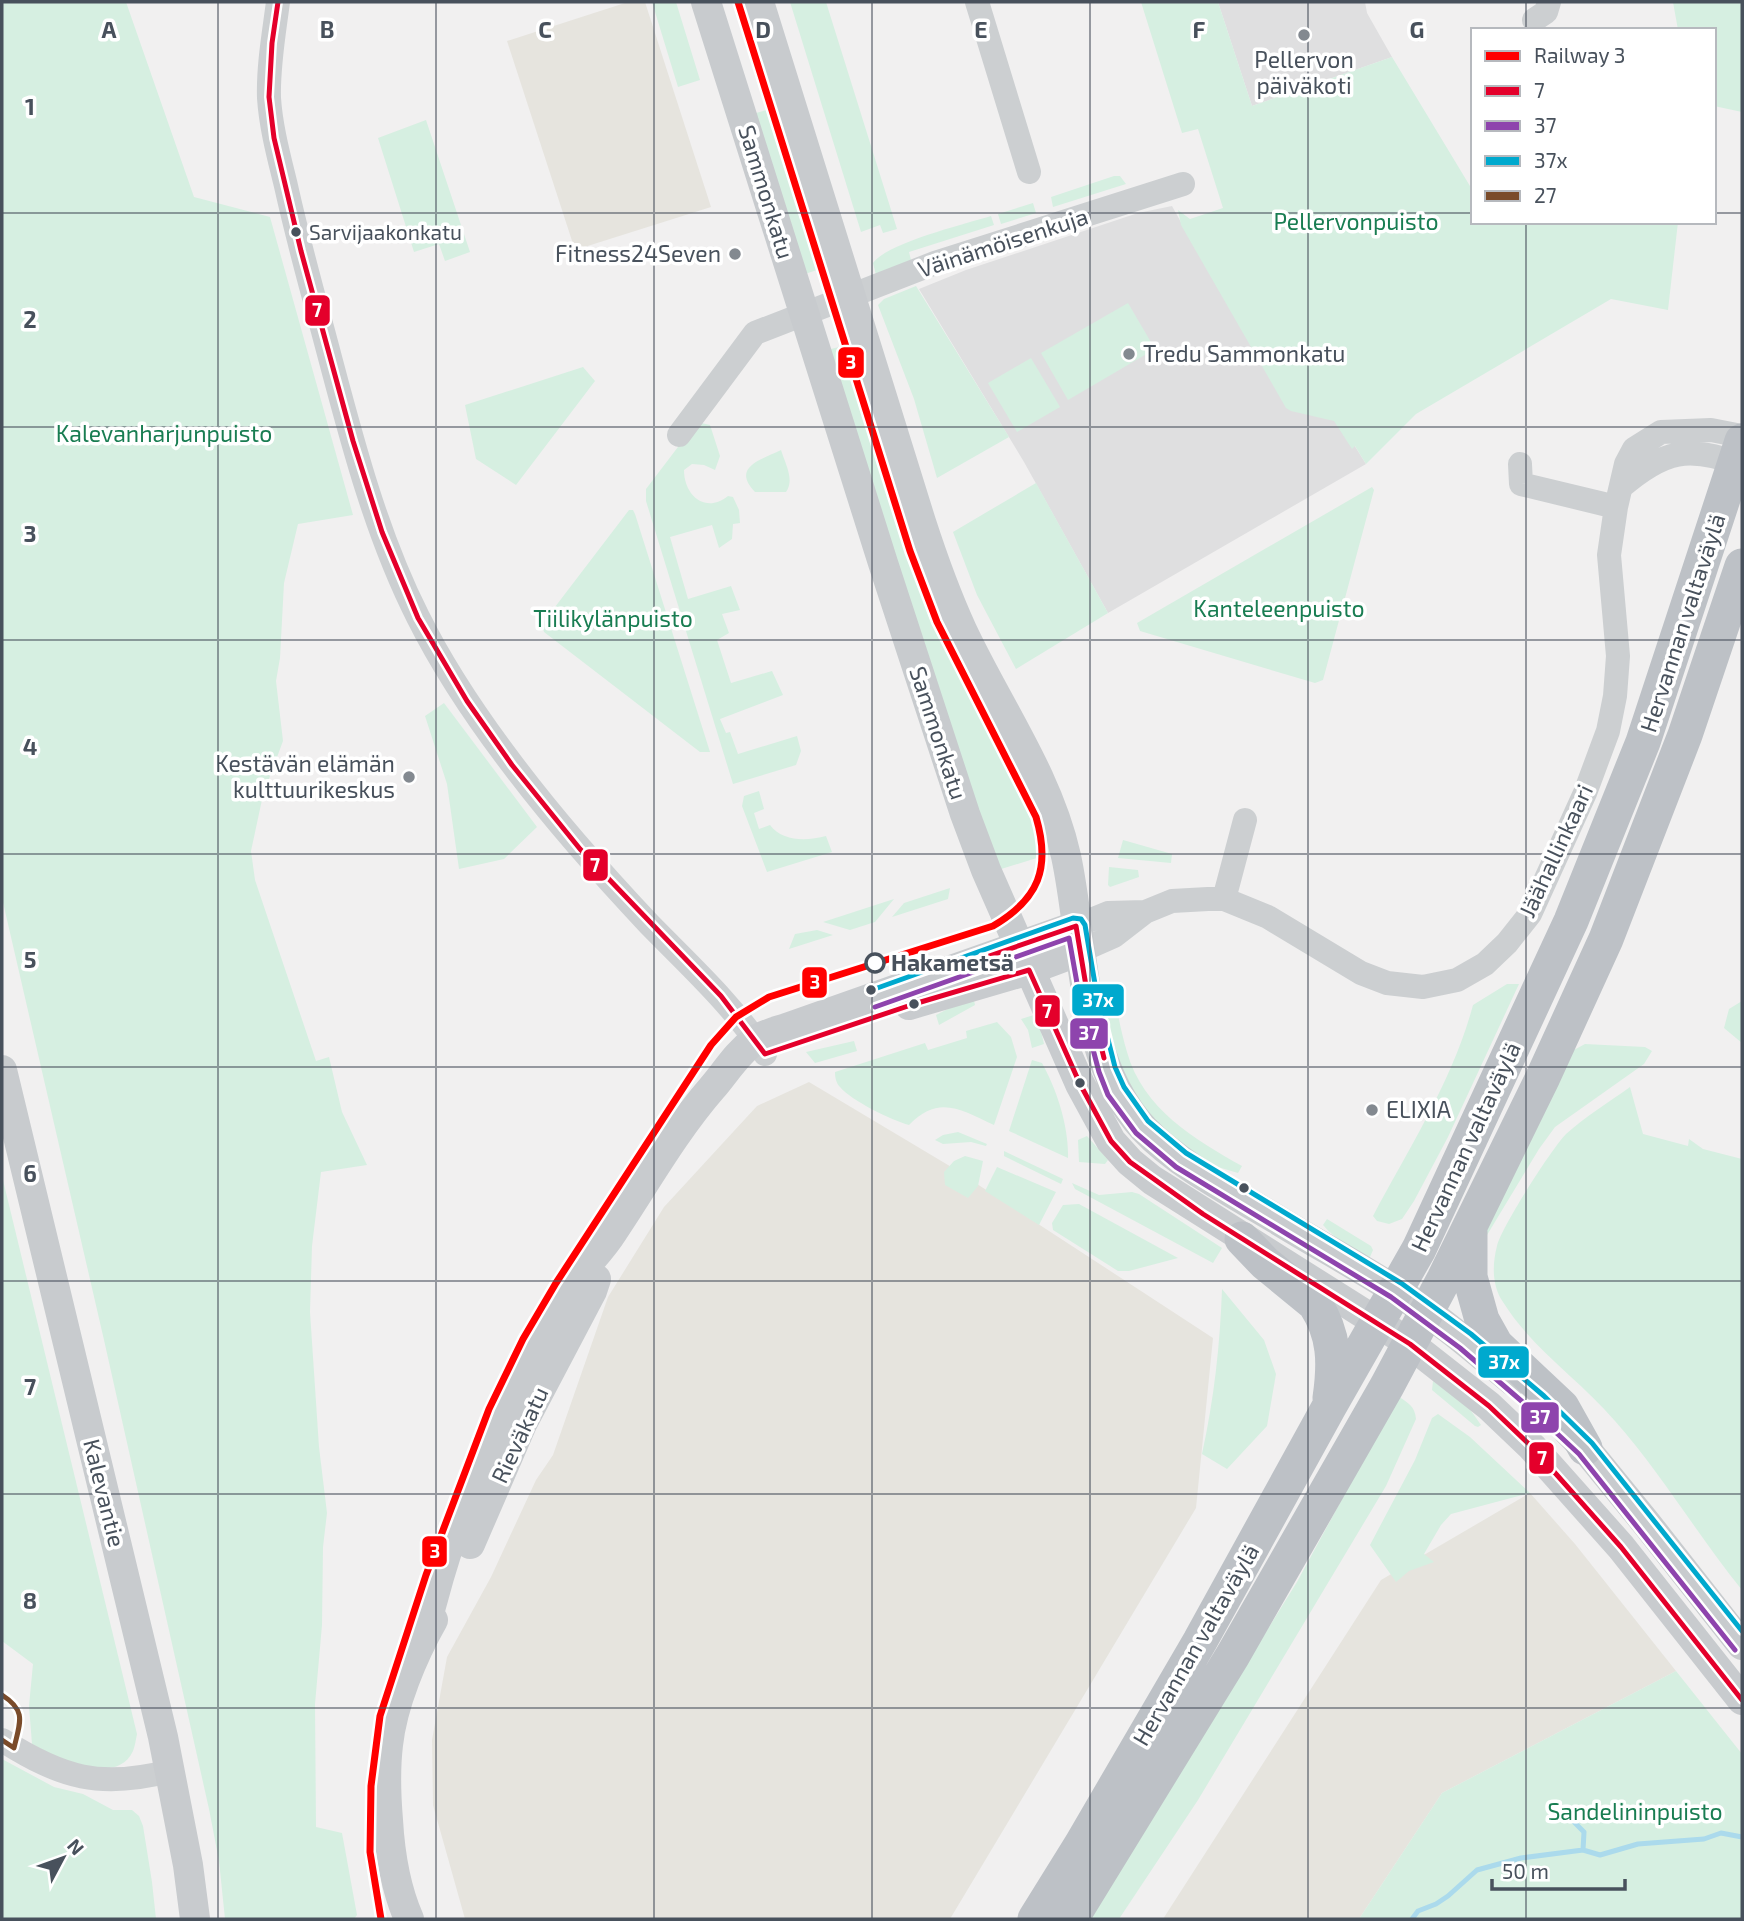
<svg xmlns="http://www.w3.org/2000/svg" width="1744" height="1921" font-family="'Exo 2',sans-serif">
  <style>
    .commercial { fill: #e6e4de }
    .education { fill: #dfdfe0 }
    .green { fill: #d6efe1 }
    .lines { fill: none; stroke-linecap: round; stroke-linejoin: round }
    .stream { stroke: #abdaec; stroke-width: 5 }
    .minor { stroke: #cccfd1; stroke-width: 24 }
    .major { stroke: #c8cbce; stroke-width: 30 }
    .highway { stroke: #bdc1c6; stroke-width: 35 }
    .bus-1-casing { stroke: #fff; stroke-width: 10 }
    .bus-2-casing { stroke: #fff; stroke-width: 10 }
    .bus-3-casing { stroke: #fff; stroke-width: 10 }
    .bus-4-casing { stroke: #fff; stroke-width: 10 }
    .bus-1 { stroke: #e4002b; stroke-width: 5 }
    .bus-2 { stroke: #8e44ad; stroke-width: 5 }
    .bus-3 { stroke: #00a9ce; stroke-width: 5 }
    .bus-4 { stroke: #7a4b2a; stroke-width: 5 }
    .rail-1-casing { stroke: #fff; stroke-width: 12 }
    .rail-1 { stroke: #f00; stroke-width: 7 }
    .grid { fill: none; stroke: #48515c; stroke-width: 2; stroke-opacity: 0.55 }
    .poi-dot { fill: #838990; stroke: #fff; stroke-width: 2.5 }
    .bus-dot { fill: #48515c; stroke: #fff; stroke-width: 2.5 }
    .stop-dot { fill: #fff; stroke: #48515c; stroke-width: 3.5 }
    .labels { text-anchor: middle; stroke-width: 7; stroke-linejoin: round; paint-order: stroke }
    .bus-label { font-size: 21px; fill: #48515c; stroke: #fff; text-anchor: start }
    .poi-label { font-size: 23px; fill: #48515c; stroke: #fff; text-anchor: end }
    .street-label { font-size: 23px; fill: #48515c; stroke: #fff }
    .park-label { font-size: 23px; fill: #197d52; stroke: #fff }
    .stop-label { font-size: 23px; font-weight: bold; fill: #48515c; stroke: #fff; text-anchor: start }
    .grid-label { font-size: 23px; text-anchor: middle; font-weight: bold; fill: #48515c; stroke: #fff; stroke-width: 7; stroke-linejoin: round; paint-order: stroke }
    .line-badge { stroke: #fff; stroke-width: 2.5 }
    .badge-label { font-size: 19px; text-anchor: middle; font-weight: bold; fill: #fff }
  </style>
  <rect width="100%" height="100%" fill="#f1f0f0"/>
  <!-- commercial -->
  <path class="commercial" d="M628,2H645L711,207L575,250L507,41Z
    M809,1082L948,1165L1213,1338L1196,1508L950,1919H465L433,1805L432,1740L447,1657L491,1577L536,1480L553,1455L608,1297L664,1207L757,1106Z
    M1530,1493L1575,1544L1676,1671L1442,1793L1359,1919H1163L1381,1580Z"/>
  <!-- education -->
  <path class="education" d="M1218,2H1365L1367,13L1392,57L1252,106Z
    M1172,206L1182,224L1338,419L1366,464L1108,613L1024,462L919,289L966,270L1138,213Z"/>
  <!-- green -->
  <path class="green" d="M2,2H126L194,197L270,217L353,515L298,524L284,583L280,658L276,681L283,741L263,795L251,851L255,880L316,1061L329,1057L342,1112L367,1165L321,1172L312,1246L310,1312L319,1447L327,1513L323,1547L322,1625L315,1704L316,1827L342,1833L357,1915L354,1919H225L219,1861L209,1809L104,1340L2,898Z
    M652,2H676L700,80L678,87Z
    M790,2H826L897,229L883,233L880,225L861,232Z
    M1141,2H1218L1252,106L1392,57L1473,191V222H1678L1668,310L1611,299L1416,414L1366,464L1355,446L1352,449L1334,421L1291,411L1286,408L1181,225L1178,210L1190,219L1223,208L1198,129L1182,133Z
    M1673,2H1742V112L1714,106V30H1678Z
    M784,105L832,265L802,275L749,115Z
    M426,120L470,252L445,261L439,244L414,252L378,138Z
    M1114,176H1120L1126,184L1053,207L1051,197Z
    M1033,203L1036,213L1001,224L998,214Z
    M991,216L994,225L909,252L911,260L876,275L873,263C887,243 965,224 991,216Z
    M916,286L1009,437L937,478L914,399L878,305L884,299Z
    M1128,303L1155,349L1068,400L1041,353Z
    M859,342L1056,852L998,870L823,351Z
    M1031,358L1060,407L1017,432L988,383Z
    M583,367L595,381L516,485L476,459L465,405Z
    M697,422L710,425L720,456L715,470L704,465L692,464L684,470C684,496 706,514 728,496L733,497L739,510L740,523L733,524L732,539L719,548L712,525L670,537L688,599L731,586L740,610L722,614L729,633L717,640L731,683L772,671L783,695L720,719L726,733L730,732L738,754L797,736L801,751L796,765L733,784L646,501V489Z
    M781,450C785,463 795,480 786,492H755C731,467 761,460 781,450Z
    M1036,483L1108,613L1016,669L977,595L953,532Z
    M1372,487L1374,490L1323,680L1315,683L1140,631L1137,623Z
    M629,510H633L635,514L710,752H700L544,632L542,624Z
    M444,703L537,827L504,859L459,869L447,784L425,716Z
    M759,791L764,809L754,813L759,829L770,825C783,842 807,841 826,836L832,852L767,872L742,806L744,796Z
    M1123,840L1172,854L1171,863L1118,858Z
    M1109,867L1138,870L1139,877L1110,887L1108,885Z
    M950,888L948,899L892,917L904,903Z
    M894,899L875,922L850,930L823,922Z
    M817,930L833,935L789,949L795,934Z
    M1507,984H1519L1448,1137L1414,1201L1402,1219L1389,1224L1377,1221L1373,1216C1409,1148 1453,1080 1473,1005Z
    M1110,987L1113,989C1117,1010 1121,1032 1127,1052C1143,1109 1194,1139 1242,1166L1238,1173L1211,1165L1160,1128L1130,1088L1110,1038L1098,989Z
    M973,996L975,1005L939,1025L936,1015Z
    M1742,1001V1043L1724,1028L1729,1009Z
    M1037,1014L1044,1044L1032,1048L1028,1030L1021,1019Z
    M997,1022L1011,1037L1017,1057L994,1125C961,1110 939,1094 909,1125C891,1120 852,1101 840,1087C836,1083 835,1077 835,1072L925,1043L928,1050L967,1038L966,1031Z
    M854,1041L857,1051L815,1063L806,1052Z
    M1585,1044L1645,1047L1652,1051L1644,1064L1555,1127L1539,1149L1481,1245L1484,1229L1572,1051Z
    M1032,1060L1042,1063C1057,1090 1069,1127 1068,1158L1009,1131Z
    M1630,1087L1643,1134L1688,1146L1689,1139L1703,1149L1742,1159V1590C1698,1536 1662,1474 1615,1421C1579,1379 1533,1350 1503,1302C1492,1286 1492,1265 1497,1246C1501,1228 1552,1148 1566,1134C1585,1117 1609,1102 1630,1087Z
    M958,1132L987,1144L986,1146L971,1142L943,1144L935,1140L943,1135Z
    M1087,1136L1108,1160L1105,1164L1079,1162L1078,1140Z
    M1004,1151L1063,1179L1061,1184L1004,1156Z
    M965,1156L983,1161L978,1186L968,1198L945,1185L944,1172L954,1161Z
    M997,1167L1056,1192L1039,1225L985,1191Z
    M2,1176L137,1734C136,1739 135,1746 133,1751C116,1788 55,1757 32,1744L29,1706L33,1664L2,1641Z
    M1072,1183L1099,1195L1132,1192L1139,1194L1222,1248L1213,1263L1075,1189Z
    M1079,1204L1178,1258L1129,1271H1118L1053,1230L1052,1223L1063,1205Z
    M1327,1219L1371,1246L1373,1250L1370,1257C1352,1250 1336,1240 1323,1225Z
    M1222,1289L1264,1340L1276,1374L1267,1426L1227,1469L1202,1454C1214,1399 1220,1346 1222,1289Z
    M1433,1381L1467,1405L1481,1425L1478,1427L1475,1426L1432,1390Z
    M1398,1396C1408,1403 1415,1406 1416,1419L1386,1486L1198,1800L1119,1919H1088L1297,1582Z
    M1438,1414L1470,1437L1530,1493L1451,1514L1441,1525L1424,1554L1434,1562L1409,1571L1396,1582L1370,1545L1415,1460L1432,1418Z
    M1676,1671L1742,1754V1919H1359L1442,1793Z
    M2,1759L54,1787L83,1794L113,1810H132L139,1816L143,1826L152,1882L156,1919H2Z"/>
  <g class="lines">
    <!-- stream -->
    <path class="stream" d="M1571,1815L1572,1820L1584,1832L1583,1850
      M1412,1919L1418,1911L1436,1904L1448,1896L1477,1870L1521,1858L1583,1850L1600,1855L1638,1844L1704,1839L1721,1833L1742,1837"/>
    <!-- minor -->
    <path class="minor" d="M278,2C274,33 268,66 269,98C271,128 279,157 286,186C296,231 308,276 320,320C347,420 371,524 418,617C444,669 477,718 512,764C554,820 601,873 649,924C690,966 733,1005 765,1054
      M977,2L1029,172
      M1534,20L1546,12L1549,2
      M679,435L755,333L935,263L1183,184
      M1520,464L1521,484L1616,507
      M1621,487C1664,450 1689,445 1742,465
      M1224,899L1245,820
      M1076,926L1108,913L1145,912
      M1080,951L1114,936L1145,912L1172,901L1208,899H1224L1268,917L1361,973L1387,983L1423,987L1457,980L1485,964L1507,943L1530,914L1585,793L1608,731L1615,696L1618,656L1609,555L1616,507L1626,464L1634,449L1661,432L1711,430L1742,436
      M2,1740C62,1778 100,1789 170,1771"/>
    <!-- major -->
    <path class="major" d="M706,2L883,563L965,814L986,870L1080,1084L1111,1141L1130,1162L1152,1180L1377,1322L1410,1344L1489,1406L1532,1447L1621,1547L1742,1700
      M759,2L921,522C933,559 946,595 962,630C997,705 1048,775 1066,856C1085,944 1079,1059 1144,1129C1178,1165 1233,1193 1276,1219C1315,1243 1356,1265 1395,1290C1437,1317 1475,1349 1513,1381
      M909,1005L1029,970L1080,951
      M2,1070L163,1737L188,1865L195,1919
      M1568,1431L1585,1448L1647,1524L1742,1645
      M470,1544L522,1424L592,1291L596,1279
      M424,1635C452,1512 507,1385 576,1279C587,1263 602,1249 612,1233C645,1184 673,1133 712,1088C726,1072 736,1054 754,1041C764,1034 778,1031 789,1027L1076,926
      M409,1919C395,1887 390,1855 388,1820C386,1796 385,1770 388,1745C392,1705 413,1655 433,1620"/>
    <!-- highway -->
    <path class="highway" d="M1470,1232V1277L1482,1320L1496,1345L1562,1407L1585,1448
      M1242,1239L1265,1263L1315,1304C1335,1335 1335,1363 1330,1398
      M1035,1919L1081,1845L1200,1641L1329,1407L1419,1249L1571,921L1643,742L1742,441
      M1071,1919L1233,1655L1387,1386L1444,1279L1543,1077L1606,939L1685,735L1742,566"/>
    <defs>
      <path id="bus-1" d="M278,2L272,43L269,97L274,138L301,251L353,441L382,532L418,618L467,701L512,765L580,849L721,996L765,1054L914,1004L1029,970L1080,1084L1111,1141L1130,1162L1203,1214L1410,1344L1489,1406L1532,1447L1621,1547L1742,1700
        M966,964L1076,926L1086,986L1104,1058"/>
      <path id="bus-2" d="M875,1007L1069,938L1080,1000L1099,1072L1108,1095L1136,1133L1176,1167L1391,1297L1460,1348L1532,1410L1579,1454L1735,1650"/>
      <path id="bus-3" d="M869,991L1073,918L1081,919L1085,925L1097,996L1115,1067L1124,1087L1148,1121L1186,1153L1401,1283L1471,1334L1544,1396L1592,1443L1742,1631"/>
      <path id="bus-4" d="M2,1695C27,1711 20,1722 14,1748L2,1740"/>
    </defs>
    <!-- bus-1 casing -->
    <use href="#bus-1" class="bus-1-casing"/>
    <!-- bus-2 casing -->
    <use href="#bus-2" class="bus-2-casing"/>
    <!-- bus-3 casing -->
    <use href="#bus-3" class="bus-3-casing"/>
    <!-- bus-4 casing -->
    <use href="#bus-4" class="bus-4-casing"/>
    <!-- bus-1 -->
    <use href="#bus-1" class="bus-1"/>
    <!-- bus-2 -->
    <use href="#bus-2" class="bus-2"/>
    <!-- bus-3 -->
    <use href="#bus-3" class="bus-3"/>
    <!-- bus-4 -->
    <use href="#bus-4" class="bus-4"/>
    <defs>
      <path id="rail-1" d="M381,1919L370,1852L371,1786L380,1716L426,1575L489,1409L523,1339L556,1283L711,1045L736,1017L769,997L993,926C1039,899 1051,868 1036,817L937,622L910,551L738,2"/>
    </defs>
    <!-- rail-1 casing -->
    <use href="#rail-1" class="rail-1-casing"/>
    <!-- rail-1 -->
    <use href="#rail-1" class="rail-1"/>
  </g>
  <!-- grid -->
  <path class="grid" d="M218,2V1919M436,2V1919M654,2V1919M872,2V1919M1090,2V1919M1308,2V1919M1526,2V30M2,213H1473M1714,213H1742M1526,222V1919M2,427H1742M2,640H1742M2,854H1742M2,1067H1742M2,1281H1742M2,1494H1742M2,1708H1742"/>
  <!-- markers -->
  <g class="poi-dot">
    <circle cx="1304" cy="35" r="7"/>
    <circle cx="735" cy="254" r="7"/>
    <circle cx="1129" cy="354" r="7"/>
    <circle cx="409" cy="777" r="7"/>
    <circle cx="1372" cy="1110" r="7"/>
  </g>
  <g class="bus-dot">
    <circle cx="296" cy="232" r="6"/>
    <circle cx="871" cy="990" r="6"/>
    <circle cx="914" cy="1004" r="6"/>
    <circle cx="1080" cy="1083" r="6"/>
    <circle cx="1244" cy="1188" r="6"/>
  </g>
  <circle class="stop-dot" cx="875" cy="963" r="9"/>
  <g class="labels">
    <!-- bus labels -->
    <g class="bus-label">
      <text x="309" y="240">Sarvijaakonkatu</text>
    </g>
    <!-- poi labels -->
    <g class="poi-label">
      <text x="1304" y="68" text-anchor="middle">Pellervon<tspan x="1304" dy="26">päiväkoti</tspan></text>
      <text x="721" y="262">Fitness24Seven</text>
      <text x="1143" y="362" text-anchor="start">Tredu Sammonkatu</text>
      <text x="395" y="772">Kestävän elämän<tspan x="395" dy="26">kulttuurikeskus</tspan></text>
      <text x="1386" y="1118" text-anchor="start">ELIXIA</text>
    </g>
    <!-- street labels -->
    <g class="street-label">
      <text transform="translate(766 192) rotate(73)" y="8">Sammonkatu</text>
      <text transform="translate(1003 243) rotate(-18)" y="8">Väinämöisenkuja</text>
      <text transform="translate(1683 623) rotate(-72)" y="8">Hervannan valtaväylä</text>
      <text transform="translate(938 733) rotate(72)" y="8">Sammonkatu</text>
      <text transform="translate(1556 851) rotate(-65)" y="8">Jäähallinkaari</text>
      <text transform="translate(1466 1147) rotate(-65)" y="8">Hervannan valtaväylä</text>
      <text transform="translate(520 1435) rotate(-65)" y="8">Rieväkatu</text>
      <text transform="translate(104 1493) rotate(76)" y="8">Kalevantie</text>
      <text transform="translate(1196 1645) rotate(-60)" y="8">Hervannan valtaväylä</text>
    </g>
    <!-- park labels -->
    <g class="park-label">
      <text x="1356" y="230">Pellervonpuisto</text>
      <text x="164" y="442">Kalevanharjunpuisto</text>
      <text x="1279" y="617">Kanteleenpuisto</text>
      <text x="613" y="627">Tiilikylänpuisto</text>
      <text x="1635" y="1820">Sandelininpuisto</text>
    </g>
    <!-- stop labels -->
    <g class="stop-label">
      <text x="891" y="971">Hakametsä</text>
    </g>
  </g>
  <g class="grid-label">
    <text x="109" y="38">A</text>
    <text x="327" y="38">B</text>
    <text x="545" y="38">C</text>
    <text x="763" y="38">D</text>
    <text x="981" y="38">E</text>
    <text x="1199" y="38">F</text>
    <text x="1417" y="38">G</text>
    <text x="30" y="115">1</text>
    <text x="30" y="328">2</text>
    <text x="30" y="542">3</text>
    <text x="30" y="755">4</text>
    <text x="30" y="968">5</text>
    <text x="30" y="1182">6</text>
    <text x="30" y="1395">7</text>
    <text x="30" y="1609">8</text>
  </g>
  <g class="line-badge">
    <rect x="304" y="294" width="27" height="33" rx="7" fill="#e4002b"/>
    <rect x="837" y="346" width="28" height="33" rx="7" fill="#f00"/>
    <rect x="582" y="848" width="27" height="34" rx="7" fill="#e4002b"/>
    <rect x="801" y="966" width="27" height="33" rx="7" fill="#f00"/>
    <rect x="1071" y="983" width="54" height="34" rx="7" fill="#00a9ce"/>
    <rect x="1034" y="994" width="27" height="34" rx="7" fill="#e4002b"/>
    <rect x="1069" y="1017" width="40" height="33" rx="7" fill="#8e44ad"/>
    <rect x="1477" y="1345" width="53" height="34" rx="7" fill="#00a9ce"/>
    <rect x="1520" y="1401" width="40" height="33" rx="7" fill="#8e44ad"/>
    <rect x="1528" y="1441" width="27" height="34" rx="7" fill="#e4002b"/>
    <rect x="421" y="1535" width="27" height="33" rx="7" fill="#f00"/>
  </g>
  <g class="badge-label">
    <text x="317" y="317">7</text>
    <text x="851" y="369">3</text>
    <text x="595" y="872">7</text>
    <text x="815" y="989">3</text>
    <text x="1098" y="1007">37x</text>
    <text x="1047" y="1018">7</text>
    <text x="1089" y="1040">37</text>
    <text x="1504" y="1369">37x</text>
    <text x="1540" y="1424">37</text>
    <text x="1542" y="1465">7</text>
    <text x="435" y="1558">3</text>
  </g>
  <!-- border -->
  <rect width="1744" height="1921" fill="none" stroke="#48515c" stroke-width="7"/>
  <!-- legend -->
  <rect x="1471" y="28" width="245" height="196" fill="#ffffff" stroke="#b6b9be" stroke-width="2"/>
  <rect x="1485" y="51" width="35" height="10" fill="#ff0000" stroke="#b6b9be" stroke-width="2"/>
  <text x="1534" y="63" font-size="21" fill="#48515c">Railway 3</text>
  <rect x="1485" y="86" width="35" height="10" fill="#e4002b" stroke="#b6b9be" stroke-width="2"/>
  <text x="1534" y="98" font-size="21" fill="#48515c">7</text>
  <rect x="1485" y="121" width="35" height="10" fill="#8e44ad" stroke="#b6b9be" stroke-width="2"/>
  <text x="1534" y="133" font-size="21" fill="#48515c">37</text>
  <rect x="1485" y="156" width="35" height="10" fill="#00a9ce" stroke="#b6b9be" stroke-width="2"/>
  <text x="1534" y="168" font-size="21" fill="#48515c">37x</text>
  <rect x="1485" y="191" width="35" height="10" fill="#7a4b2a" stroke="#b6b9be" stroke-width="2"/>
  <text x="1534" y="203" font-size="21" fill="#48515c">27</text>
  <!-- north arrow -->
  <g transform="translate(63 1858) rotate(49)" stroke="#ffffff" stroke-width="5" paint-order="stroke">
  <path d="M0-5L12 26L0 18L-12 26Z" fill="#48515c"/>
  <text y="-10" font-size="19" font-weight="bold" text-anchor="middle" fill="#48515c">N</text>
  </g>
  <!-- scale -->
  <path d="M1492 1879v10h133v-10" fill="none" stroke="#48515c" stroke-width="3.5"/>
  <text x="1502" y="1879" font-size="21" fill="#48515c" stroke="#ffffff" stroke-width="5" paint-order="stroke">50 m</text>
</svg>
